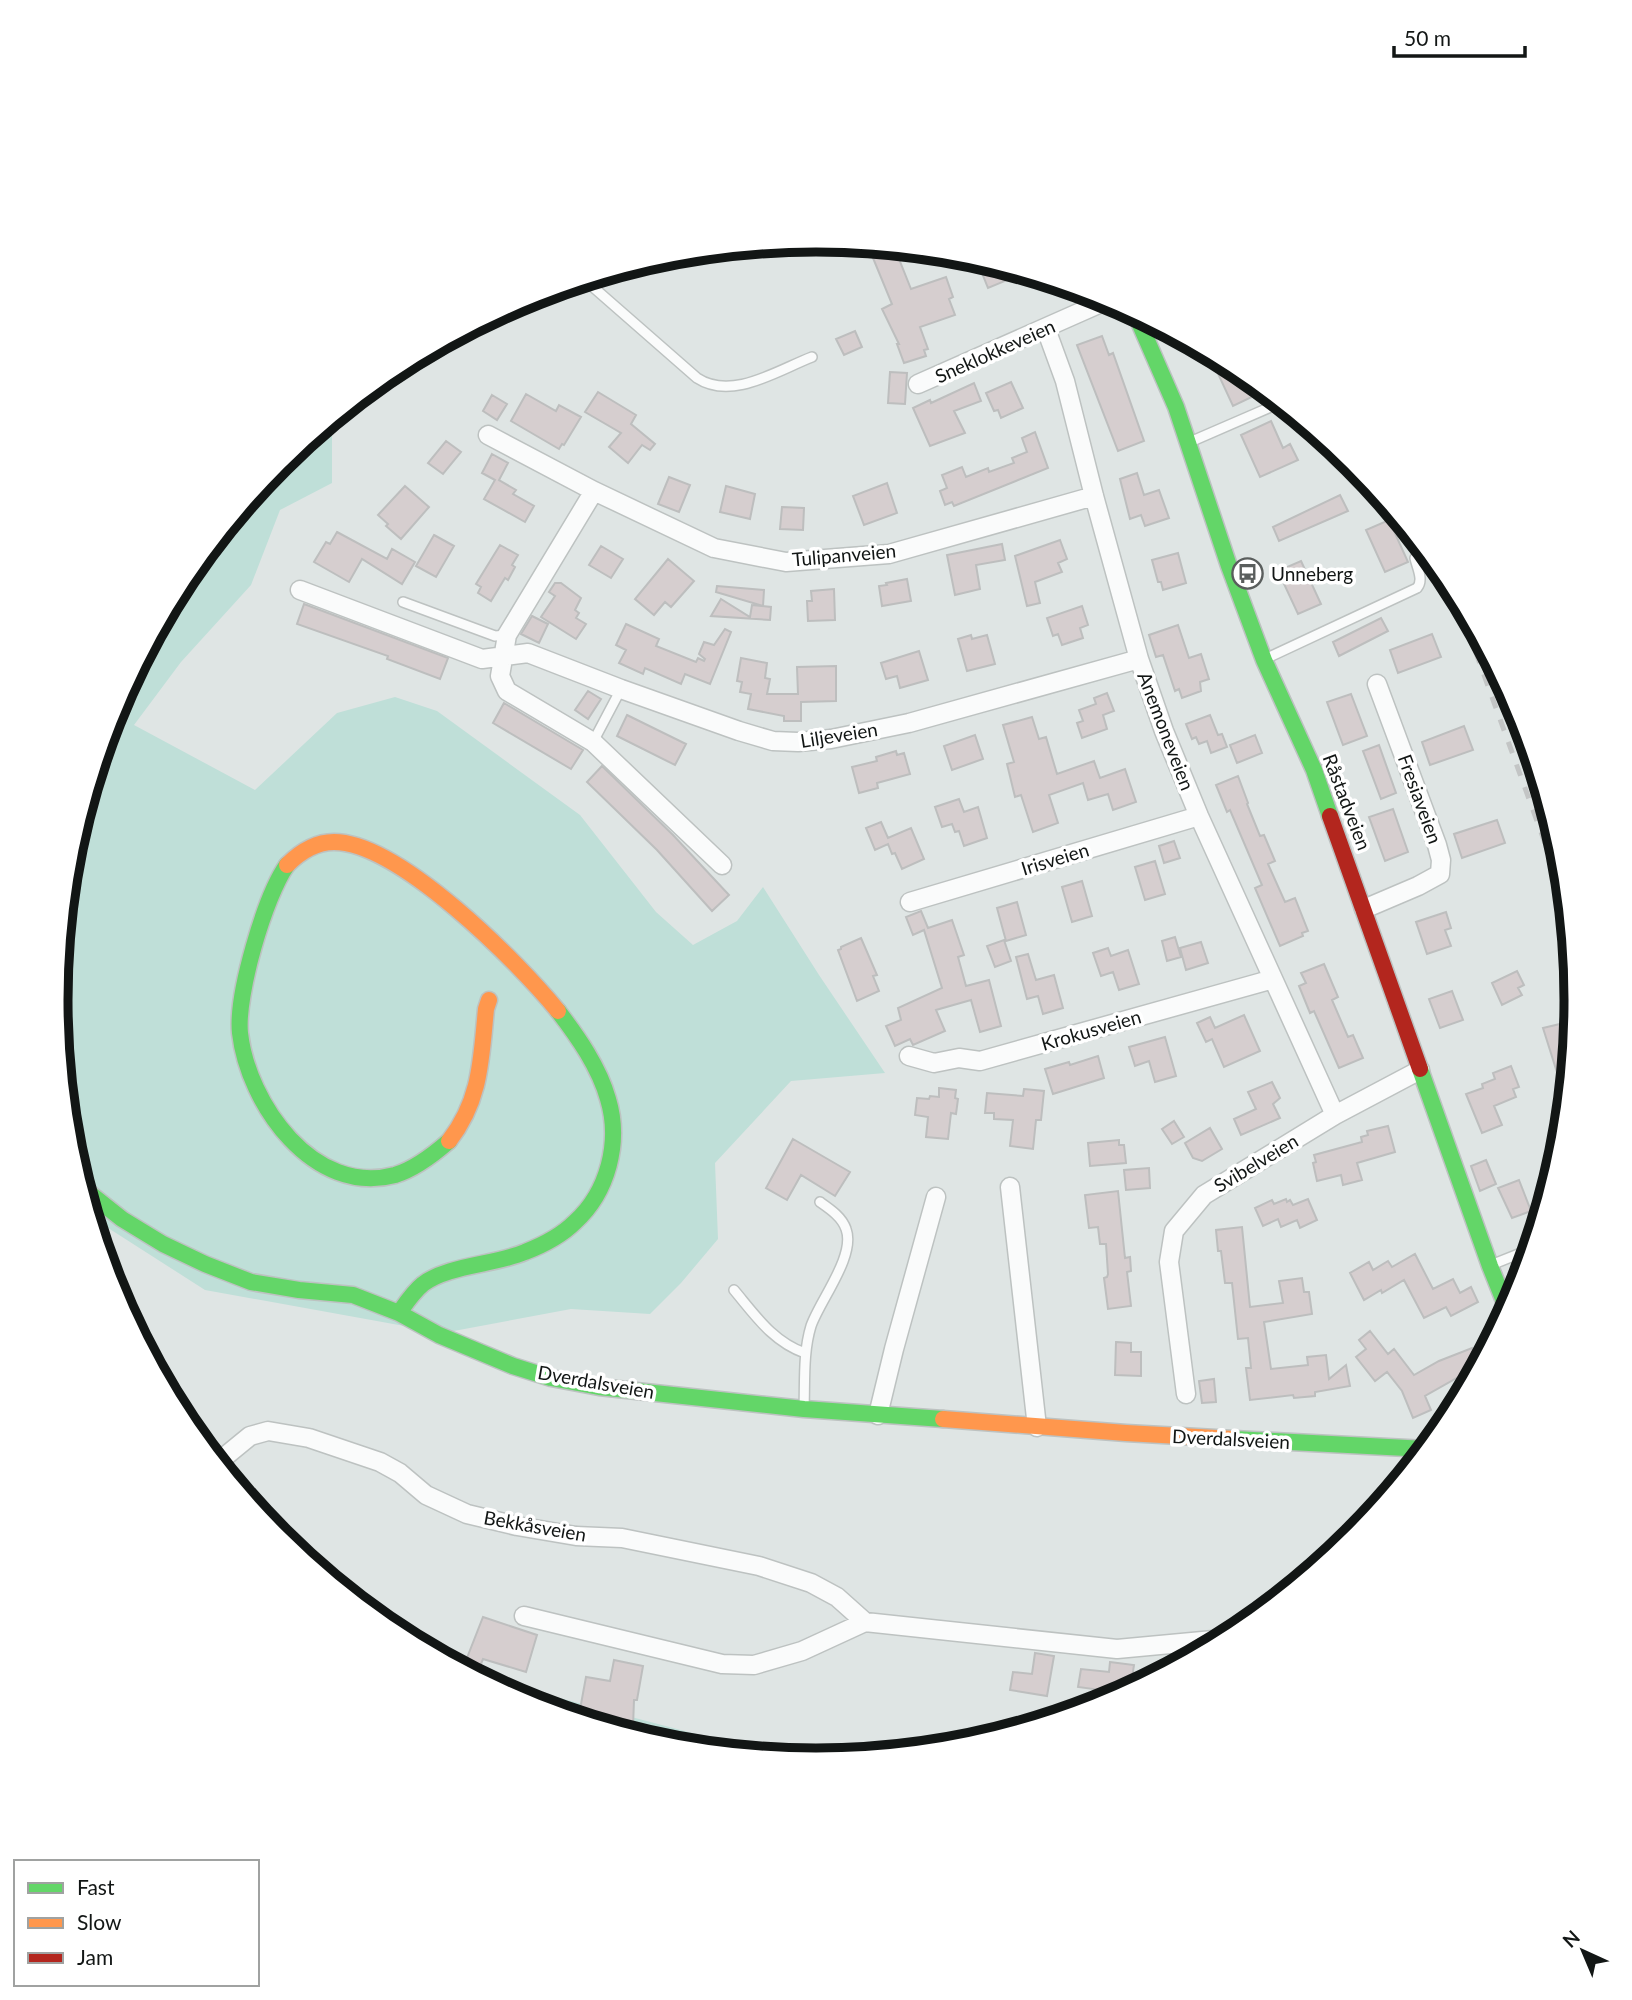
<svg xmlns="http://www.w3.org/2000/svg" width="1632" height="2000" font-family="Lato,sans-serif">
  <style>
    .green { fill: #bfdfd8 }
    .building { fill: #d6cecf; stroke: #bdbebe; stroke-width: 2 }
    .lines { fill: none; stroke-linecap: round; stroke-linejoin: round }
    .lane-casing { stroke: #bdc2c1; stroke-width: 12 }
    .street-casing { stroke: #bdc2c1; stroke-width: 21 }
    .fast-casing { stroke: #bdc2c1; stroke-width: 19 }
    .slow-casing { stroke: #bdc2c1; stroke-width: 19 }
    .jam-casing { stroke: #bdc2c1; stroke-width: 19 }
    .lane { stroke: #fafbfb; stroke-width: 9 }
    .street { stroke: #fafbfb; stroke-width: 18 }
    .fast { stroke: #63d668; stroke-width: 16 }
    .slow { stroke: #ff974d; stroke-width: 16 }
    .jam { stroke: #b3261e; stroke-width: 16 }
    .rail { stroke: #c3c5c5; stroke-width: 5; stroke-dasharray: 12 12; stroke-linecap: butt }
    .labels { text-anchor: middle; stroke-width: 7; stroke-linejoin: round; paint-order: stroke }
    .street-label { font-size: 19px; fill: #121615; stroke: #fff }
    .poi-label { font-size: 19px; fill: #121615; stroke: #fff; text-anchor: start }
    .rim { fill: none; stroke: #121615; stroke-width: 9 }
  </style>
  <rect width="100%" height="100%" fill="#dfe5e4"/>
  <!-- green -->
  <path class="green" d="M332,419V483L280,510L251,585L181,662L134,725L255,790L337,713L395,697L437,711L580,815L656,912L693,945L737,921L763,887L819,975L885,1073L791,1081L715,1163L718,1239L681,1283L650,1314L571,1309L443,1333L205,1290L91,1217L71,1148L56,1000L71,851L114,709L184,577L279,462Z
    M548,1695L783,1757L667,1745L544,1708Z"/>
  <!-- building -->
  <path class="building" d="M895,249L911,289L946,277L953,297L949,299L955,315L920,327L928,349L924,350L926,356L904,363L897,344H899L882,309L892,304L873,258Z
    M976,258L1001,266L1024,273L988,288Z
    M855,331L862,347L844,355L836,339Z
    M1102,336L1109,355L1113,353L1144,441L1118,451L1077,345Z
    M1208,352L1239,368L1250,378L1258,394L1233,406Z
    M890,372L907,373L905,404L888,403Z
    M1011,382L1023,408L1001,418L998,410L994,411L986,393Z
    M974,383L981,401L954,411L965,433L930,446L913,408L930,400L931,403Z
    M598,392L636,415L631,424L655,444L650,450L642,445L628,463L609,447L621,433L585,412Z
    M526,394L556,411L559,405L581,417L564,445L562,444L559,449L511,421Z
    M492,395L507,404L497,420L483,411Z
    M1271,421L1283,448L1290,444L1298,460L1260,477L1241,435Z
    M1035,432L1048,468L954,506L952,502L945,505L940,491L947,488L942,475L962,467L966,477L988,468L989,472L1014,463L1012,458L1027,452L1022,438Z
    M446,441L461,452L443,474L428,463Z
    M492,454L508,463L499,480L516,490L513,494L534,506L525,522L484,499L495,480L482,473Z
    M1137,473L1144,495L1159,490L1169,518L1145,526L1141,515L1130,519L1120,479Z
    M669,477L690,485L679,512L658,504Z
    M887,483L897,513L864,525L853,496Z
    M405,486L429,507L401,539L386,526L388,524L378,515Z
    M726,486L755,494L750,519L720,512Z
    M1340,495L1348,511L1279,541L1273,527Z
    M782,507L804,508L803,530L780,529Z
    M1389,520L1408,562L1385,572L1366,530Z
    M337,532L387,559L392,549L415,562L402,584L362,559L349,582L314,562L326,542L330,544Z
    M434,535L454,546L436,577L416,566Z
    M1060,540L1067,559L1058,563L1062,572L1035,582L1040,603L1027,606L1015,556Z
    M1002,544L1005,560L976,565L980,589L955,595L947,555Z
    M500,545L518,555L512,565L515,567L508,580L505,578L491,601L478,593L481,587L476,584Z
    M601,546L623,559L611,578L589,565Z
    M1178,553L1186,583L1163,590L1161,582H1158L1152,560Z
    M668,559L694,581L671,607L665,602L654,615L635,599Z
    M1301,561L1321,604L1298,614L1278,571Z
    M907,579L911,601L882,606L879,586L887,585L886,583Z
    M555,583H561L581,598L575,610L579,613L576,618L586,624L576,639L541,617L555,596L549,592Z
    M717,586L764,590L763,606L716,592Z
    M834,589L835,620L808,621L807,601H812L811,591Z
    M721,599L750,617L752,605L771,607L770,620L711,616Z
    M304,604L448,658L440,679L387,659L388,656L297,624Z
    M1082,606L1088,625L1080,628L1083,638L1062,645L1058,634L1053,636L1047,618Z
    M532,616L548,624L539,643L521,634Z
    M1381,618L1388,631L1339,656L1333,642Z
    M626,624L659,639L656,646L696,662L698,658L704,661L705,659L699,654L704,642L714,645L725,629L731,632L710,684L685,674L681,684L645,668L643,674L619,663L626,650L616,645Z
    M1178,625L1189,658L1201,654L1209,679L1200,682L1201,691L1182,698L1179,689L1175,691L1163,655L1156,657L1149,635Z
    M1432,634L1441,657L1398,673L1390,650Z
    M971,635L972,639L987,635L995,664L967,671L958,639Z
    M919,651L928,680L900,688L897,676L886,679L881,663Z
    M741,658L767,663L765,678L770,679L767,694H798L797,667L836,666V701L801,702V721H784V716L748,709L751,694L740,692L742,682L737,681Z
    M588,691L601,699L588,719L575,710Z
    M1107,693L1114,711L1103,715L1107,729L1082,738L1077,723L1083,721L1079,710L1096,704L1094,698Z
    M1351,694L1367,736L1343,745L1327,702Z
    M504,703L583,750L571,769L493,723Z
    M627,715L686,744L675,765L617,736Z
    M1210,715L1218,735L1222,734L1227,747L1211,753L1207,741L1199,744L1196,737L1192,739L1186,724Z
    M1032,717L1039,739L1046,737L1057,774L1094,761L1100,778L1125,769L1136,802L1113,810L1108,794L1088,800L1083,783L1049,795L1058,823L1033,832L1021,795L1015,797L1007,764L1014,762L1003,725Z
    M1464,726L1473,750L1430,765L1422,742Z
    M975,735L983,759L952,770L944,746Z
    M1255,735L1262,753L1237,763L1230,745Z
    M1379,745L1396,793L1381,799L1363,751Z
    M896,751L897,755L904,753L910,774L877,783L878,788L859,793L852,767L877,761L876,757Z
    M602,766L673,835L729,895L712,911L657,850L587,782Z
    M1238,776L1248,803L1247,804L1260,836L1264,835L1275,861L1268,864L1285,902L1295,898L1308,931L1302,933L1303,936L1280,946L1255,888L1262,885L1230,810L1227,812L1216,785Z
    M959,799L964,812L978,807L987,838L964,846L959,831L955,832L952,824L942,827L935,807Z
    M1393,809L1408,852L1385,861L1369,817Z
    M1497,820L1505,843L1462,858L1454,834Z
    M881,822L888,838L911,828L924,859L902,869L895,853L892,854L888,844L875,850L866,828Z
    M1174,841L1180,858L1164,863L1159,846Z
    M1155,861L1165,894L1145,900L1135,867Z
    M1082,881L1092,916L1072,922L1062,887Z
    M1017,902L1026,935L1006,941L997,908Z
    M921,911L928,928L952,920L964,955L958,957L966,986L989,980L1001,1026L980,1032L971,1000L936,1010L945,1031L913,1045L910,1039L895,1046L886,1026L901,1020L898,1008L942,988L924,930L913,935L906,917Z
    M1446,912L1451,928L1445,930L1451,946L1427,954L1416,922Z
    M1175,937L1181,957L1167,961L1162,941Z
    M861,938L877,975L873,976L879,991L857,1001L838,950L841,949V947Z
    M1004,940L1011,961L995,967L987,946Z
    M1201,942L1208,963L1186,970L1180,948Z
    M1108,948L1111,956L1128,950L1139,984L1119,990L1113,972L1101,976L1093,953Z
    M1028,954L1036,980L1054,975L1063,1008L1043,1014L1038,996L1027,999L1016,957Z
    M1324,964L1338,997L1332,1000L1348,1037L1353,1035L1363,1058L1339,1068L1314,1011L1310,1013L1299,986L1306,983L1301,973Z
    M1517,971L1524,985L1518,988L1522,995L1502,1005L1492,983Z
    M1452,991L1463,1020L1440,1028L1429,999Z
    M1244,1015L1260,1051L1224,1067L1212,1039L1206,1042L1197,1023L1210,1017L1215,1028Z
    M1564,1023L1571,1050L1566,1101L1543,1028Z
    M1165,1037L1176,1076L1155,1082L1149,1061L1135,1066L1129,1047Z
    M1098,1056L1104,1078L1053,1094L1045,1069L1069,1062L1070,1065Z
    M1511,1066L1519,1087L1513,1089L1516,1097L1494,1106L1502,1125L1482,1133L1466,1094L1483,1088L1482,1084L1495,1079L1493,1073Z
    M1272,1082L1280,1098L1273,1104L1280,1118L1241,1135L1234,1119L1256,1109L1248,1092Z
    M939,1088L956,1090L955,1098L958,1099L956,1114L951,1113L948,1139L926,1137L928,1117L915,1115L917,1098L929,1099L930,1096L939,1097Z
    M1024,1089L1044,1091L1041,1120H1036L1033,1149L1010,1146L1013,1120L994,1119V1113H985L987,1093L1023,1096Z
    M1174,1121L1184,1137L1172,1144L1162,1129Z
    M1388,1126L1395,1152L1357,1163L1362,1180L1343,1185L1341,1175L1317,1181L1313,1163L1316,1162L1314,1155L1362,1142L1361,1137L1368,1135L1367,1131Z
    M1210,1128L1222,1149L1202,1161L1193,1158L1185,1143Z
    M793,1139L850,1172L835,1196L801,1175L787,1200L766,1188Z
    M1119,1140V1145H1124L1126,1163L1090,1166L1088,1143Z
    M1486,1160L1496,1184L1480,1191L1471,1166Z
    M1149,1168L1150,1188L1126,1190L1124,1170Z
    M1519,1180L1531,1211L1512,1218L1498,1188Z
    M1118,1191L1125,1258L1130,1257L1131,1271L1127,1272L1131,1306L1108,1309L1104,1278L1107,1277L1108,1274L1106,1244H1100L1098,1227L1089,1228L1085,1195Z
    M1286,1199L1287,1202L1290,1200L1293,1205L1308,1199L1317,1220L1300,1228L1297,1220L1281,1227L1278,1219L1263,1226L1255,1208L1272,1200L1274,1204Z
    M1242,1227L1250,1307L1283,1303L1279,1281L1302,1278L1304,1292H1309L1312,1314L1264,1322L1271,1369L1308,1365L1307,1357L1326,1355L1329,1379L1346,1365L1350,1386L1315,1392V1396L1294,1398L1293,1395L1250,1400L1246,1368H1251L1248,1338L1238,1339L1232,1283H1225L1221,1251H1218L1216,1230Z
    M1415,1254L1433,1289L1453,1279L1460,1293L1471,1287L1478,1302L1451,1316L1446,1307L1424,1318L1404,1280L1382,1293L1381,1290L1364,1300L1350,1273L1369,1262L1373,1270L1388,1261L1392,1267Z
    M1370,1331L1388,1354L1394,1349L1414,1375L1439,1361L1472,1348L1479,1364L1468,1384L1464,1374L1425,1396L1431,1410L1413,1418L1402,1391L1387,1372L1375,1381L1356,1357L1366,1349L1359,1340Z
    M1116,1342L1131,1343V1352H1141V1376L1115,1375Z
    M1214,1379L1216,1402L1202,1403L1199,1381Z
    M483,1617L537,1635L526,1672L483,1659L476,1676L469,1672V1664L465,1663Z
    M1035,1653L1054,1656L1047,1696L1010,1690L1013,1672L1032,1674Z
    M614,1660L643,1666L637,1700H634L633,1727H623L579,1715L586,1677L610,1681Z
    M1110,1662L1134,1665L1130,1690L1123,1693L1078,1687L1081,1669L1109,1672Z"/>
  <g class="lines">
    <defs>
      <path id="lane" d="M585,280L697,378C732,401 778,370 812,357
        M1190,442L1280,403
        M403,602L495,636L507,635
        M1265,659L1417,588C1424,580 1417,568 1415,558
        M593,742L621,689
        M1491,1265L1531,1249
        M734,1290C755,1315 773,1342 805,1353
        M804,1408C805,1381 803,1352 811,1326C820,1300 856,1256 846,1229C842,1217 830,1209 820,1202"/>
      <path id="street" d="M1046,329L1065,381L1094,496L1139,659L1164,731L1199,816L1335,1115
        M918,384L1110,299
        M488,435L594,491L714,548L786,562L889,554L1094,496
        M594,491L507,635L500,676L507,691L593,742L722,865
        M300,590L482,659L528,653L621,689L739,731L773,741L798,742L831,739L909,723L1139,659
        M910,902L1199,816
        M1364,909L1418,886L1440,874L1441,860L1437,845L1377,684
        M909,1056L934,1063L959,1058L980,1061L1273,979
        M1010,1187L1037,1427
        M1186,1394L1169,1262L1174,1231L1204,1195L1335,1115L1420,1070
        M878,1415L894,1349L936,1197
        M217,1463L250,1436L268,1431L309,1438L380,1462L400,1473L426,1495L467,1514L517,1526L576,1536L622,1538L759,1566L811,1583L837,1597L865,1622
        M524,1616L722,1664L754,1665L802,1651L865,1622L1117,1649L1224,1639"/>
      <path id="fast" d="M1135,313L1176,407L1229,566L1264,660L1314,770L1330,816
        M287,865C265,896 236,995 240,1033C248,1104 314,1197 395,1175C415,1169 433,1155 449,1141
        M1420,1069L1490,1266L1508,1311
        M83,1188L122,1219L163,1244L205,1264L251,1282L299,1290L353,1295L399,1313L439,1335L513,1366L551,1378L599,1387L804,1409L943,1419
        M399,1313C406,1303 413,1292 423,1284C448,1265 495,1265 525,1252C543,1245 561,1236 575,1222C608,1192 621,1142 608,1099C599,1067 578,1037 558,1011
        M1234,1439L1426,1449"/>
      <path id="slow" d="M287,865C299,853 316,842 334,842C399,842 518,962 558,1011
        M449,1141C481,1100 481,1059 486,1009L489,1000
        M943,1419L1126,1433L1234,1439"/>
      <path id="jam" d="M1330,816L1420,1069"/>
    </defs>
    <!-- lane casing -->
    <use href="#lane" class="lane-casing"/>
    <!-- street casing -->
    <use href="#street" class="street-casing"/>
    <!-- fast casing -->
    <use href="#fast" class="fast-casing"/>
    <!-- slow casing -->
    <use href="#slow" class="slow-casing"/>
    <!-- jam casing -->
    <use href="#jam" class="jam-casing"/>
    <!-- lane -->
    <use href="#lane" class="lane"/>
    <!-- street -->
    <use href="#street" class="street"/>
    <!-- fast -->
    <use href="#fast" class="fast"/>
    <!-- slow -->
    <use href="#slow" class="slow"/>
    <!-- jam -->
    <use href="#jam" class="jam"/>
    <!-- rail -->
    <path class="rail" d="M1451,584L1566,901"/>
  </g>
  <!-- icons -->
  <defs>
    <symbol id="bus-ring" viewBox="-11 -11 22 22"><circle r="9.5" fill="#fff" stroke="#5a5e5d" stroke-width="1.5"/><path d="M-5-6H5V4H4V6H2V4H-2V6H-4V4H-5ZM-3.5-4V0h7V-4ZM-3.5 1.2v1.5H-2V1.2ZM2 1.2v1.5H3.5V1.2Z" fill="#5a5e5d"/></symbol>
  </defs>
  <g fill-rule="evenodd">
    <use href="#bus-ring" x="1230" y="556" width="35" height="35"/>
  </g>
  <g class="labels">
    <!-- street labels -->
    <g class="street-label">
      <text transform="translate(995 351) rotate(-24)" y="7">Sneklokkeveien</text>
      <text transform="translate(844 555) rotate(-5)" y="7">Tulipanveien</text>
      <text transform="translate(1166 731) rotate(69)" y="7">Anemoneveien</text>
      <text transform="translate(839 735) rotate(-9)" y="7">Liljeveien</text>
      <text transform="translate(1420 799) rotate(70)" y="7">Fresiaveien</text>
      <text transform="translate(1347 802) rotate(69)" y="7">Råstadveien</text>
      <text transform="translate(1055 859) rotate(-17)" y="7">Irisveien</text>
      <text transform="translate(1091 1030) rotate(-16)" y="7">Krokusveien</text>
      <text transform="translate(1256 1163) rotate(-31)" y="7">Svibelveien</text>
      <text transform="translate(596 1382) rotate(10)" y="7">Dverdalsveien</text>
      <text transform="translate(1231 1439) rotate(3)" y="7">Dverdalsveien</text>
      <text transform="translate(535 1526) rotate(10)" y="7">Bekkåsveien</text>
    </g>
    <!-- poi labels -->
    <g class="poi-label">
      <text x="1271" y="581">Unneberg</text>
    </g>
  </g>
  <!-- crop -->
  <path d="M0 0H1632V2000H0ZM68 1000a748 748 0 1 1 1496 0a748 748 0 1 1-1496 0Z" fill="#fff" fill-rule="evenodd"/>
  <path class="rim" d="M68 1000a748 748 0 1 1 1496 0a748 748 0 1 1-1496 0Z"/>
  <!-- legend -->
  <rect x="14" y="1860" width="245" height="126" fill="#ffffff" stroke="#a0a2a1" stroke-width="2"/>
  <rect x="28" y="1883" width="35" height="10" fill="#63d668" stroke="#a0a2a1" stroke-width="2"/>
  <text x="77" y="1895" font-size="21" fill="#121615">Fast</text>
  <rect x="28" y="1918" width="35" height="10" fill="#ff974d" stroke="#a0a2a1" stroke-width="2"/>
  <text x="77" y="1930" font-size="21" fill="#121615">Slow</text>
  <rect x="28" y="1953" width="35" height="10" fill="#b3261e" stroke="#a0a2a1" stroke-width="2"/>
  <text x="77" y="1965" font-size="21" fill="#121615">Jam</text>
  <!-- north arrow -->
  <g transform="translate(1583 1951) rotate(316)" stroke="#ffffff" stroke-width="5" paint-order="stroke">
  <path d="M0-5L12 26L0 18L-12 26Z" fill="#121615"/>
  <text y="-10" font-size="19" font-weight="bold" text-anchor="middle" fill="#121615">N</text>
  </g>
  <!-- scale -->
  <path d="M1394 46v10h131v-10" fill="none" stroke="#121615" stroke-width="3.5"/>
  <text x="1404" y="46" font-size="21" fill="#121615" stroke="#ffffff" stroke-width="5" paint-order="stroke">50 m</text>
</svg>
